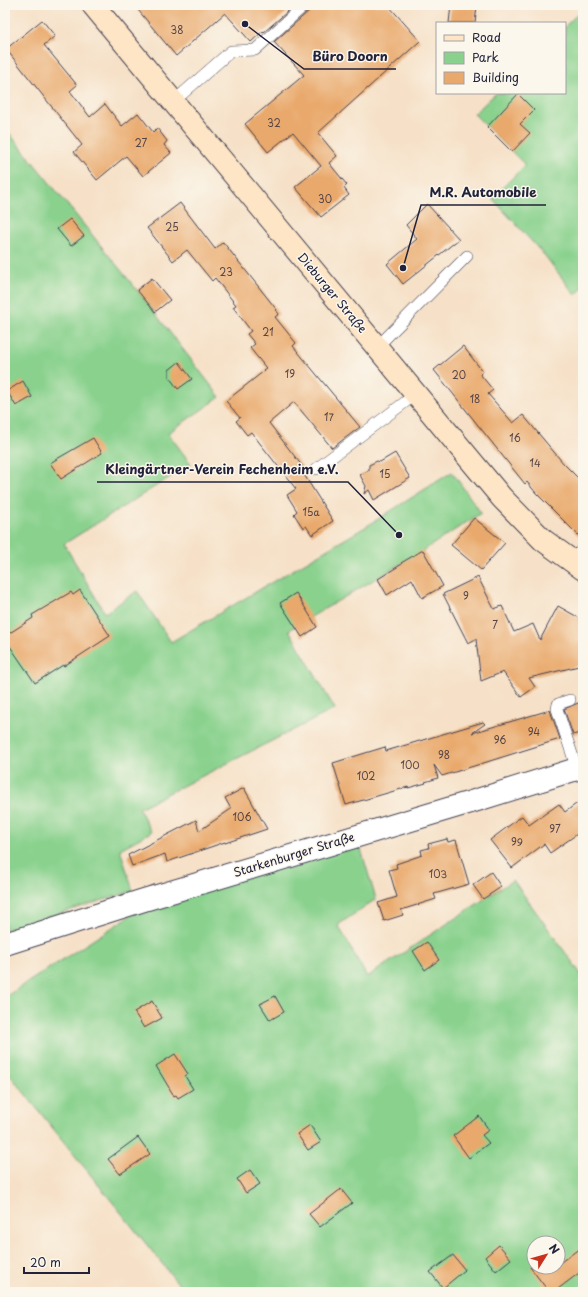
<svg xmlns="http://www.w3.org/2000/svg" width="588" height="1297" font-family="'Playpen Sans',sans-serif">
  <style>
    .green { fill: #89d18d; stroke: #567a64; fill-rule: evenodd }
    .building { fill: #e9a96c }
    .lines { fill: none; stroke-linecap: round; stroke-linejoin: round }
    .lane-casing { stroke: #423f50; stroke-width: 12 }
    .street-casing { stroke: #423f50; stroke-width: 24 }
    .secondary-casing { stroke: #423f50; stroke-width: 24 }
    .lane { stroke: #fff; stroke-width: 11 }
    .street { stroke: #fff; stroke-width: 22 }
    .secondary { stroke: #fde5c5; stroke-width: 22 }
    .labels { text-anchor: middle; stroke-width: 3; stroke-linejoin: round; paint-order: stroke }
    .number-label { font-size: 10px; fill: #544447 }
    .street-label { font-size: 12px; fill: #22223b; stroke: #fbf7ec }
    .leader { fill: none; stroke: #22223b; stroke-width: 1.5 }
    .callout-dot { fill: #22223b; stroke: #fbf7ec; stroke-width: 1.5 }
    .callout-label { font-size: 13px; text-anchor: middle; font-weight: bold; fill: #22223b; stroke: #fbf7ec; stroke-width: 3; stroke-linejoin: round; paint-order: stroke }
  </style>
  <rect width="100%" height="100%" fill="#fbf7ec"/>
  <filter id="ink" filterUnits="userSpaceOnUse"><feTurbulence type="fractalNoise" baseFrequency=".025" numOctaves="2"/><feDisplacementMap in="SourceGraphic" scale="8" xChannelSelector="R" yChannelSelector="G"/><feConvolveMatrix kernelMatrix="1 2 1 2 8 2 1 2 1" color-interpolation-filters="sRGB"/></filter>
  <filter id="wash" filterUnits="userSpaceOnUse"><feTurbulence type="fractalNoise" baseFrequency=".012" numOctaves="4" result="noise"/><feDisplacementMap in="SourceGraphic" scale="16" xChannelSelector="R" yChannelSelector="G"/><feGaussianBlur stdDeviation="0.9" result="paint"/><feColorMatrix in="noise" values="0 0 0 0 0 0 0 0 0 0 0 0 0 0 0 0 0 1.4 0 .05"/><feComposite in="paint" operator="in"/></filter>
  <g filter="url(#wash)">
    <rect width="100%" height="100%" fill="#f6e1c8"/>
    <!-- green -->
    <path class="green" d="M583,9V288L575,295L546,257L492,198L525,165L474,114L496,93H565V26Z
      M5,128L137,290L220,397L168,433L191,464L64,544L105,613L137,591L171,642L367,526L452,472L481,513L424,550L289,630L335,709L139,808L151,832L120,849L133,891L5,930Z
      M359,843L376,899L338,925L367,977L513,880L583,977V1292H185L5,1069V997L139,910ZM534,1243H558V1267H534Z"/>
    <g id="blocks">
      <!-- building -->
      <path class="building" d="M134,5H295L264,32L263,31L251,42L225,13L176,56Z
        M312,5H388L420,41L318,133L337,156L329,163L347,185L344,188L349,195L321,217L295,187L321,166L293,132L268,152L245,124L304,75L274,42L310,10Z
        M451,5L477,6L475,23H449Z
        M42,20L55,36L44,45L77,85L70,91L90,117L105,104L122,126L138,113L153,132L157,128L167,141L164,145L171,153L143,176L126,156L97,180L74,152L82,145L6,49Z
        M518,94L534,110L520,124L530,133L512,152L487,127Z
        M180,203L215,249L223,242L277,310H276L279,314L275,317L296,343L293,346L360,427L332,448L294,402L269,423L306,471L303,473L333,521L312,535L306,526L303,528L294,514L297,511L287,495L296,489L251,432L247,435L236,421L240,418L226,401L264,371L263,370L266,368L250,348L255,344L247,334L251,331L233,307L236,305L215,278L212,281L187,250L173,261L147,228Z
        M427,204L459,239L403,284L387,264L417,239L406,225Z
        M70,219L84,236L71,246L57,229Z
        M152,278L170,300L155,312L137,290Z
        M463,346L483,372L480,374L493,390L488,394L513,423L523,415L564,464L583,483V540L536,493L527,482L525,484L434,370Z
        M179,362L192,379L178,389L169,377V370Z
        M23,381L32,397L16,406L7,391Z
        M93,438L102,453L61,479L50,463Z
        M395,453L410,478L374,500L369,490L364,494L366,486L360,475L369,470V465L377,461L380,462Z
        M474,518L505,543L481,570L451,545Z
        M423,550L443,586L422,598L412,579L387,595L378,579L402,564L401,563Z
        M478,577L494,609L502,606L514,632L533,624L540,640L558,606L583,620V665L529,678L535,687L521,697L503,672L481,681L476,639L468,643L443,594Z
        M80,590L110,636L64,666L63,665L35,683L5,639V636L33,618L32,615L71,592L73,595Z
        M296,593L317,627L302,637L280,603Z
        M583,701V732L573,735L564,709Z
        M550,710L560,739L442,776L434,765L438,778L425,782L426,783L408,788V787L346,805L333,763L385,747L386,751L483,722L485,724L472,733Z
        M244,788L267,829L225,843V842L167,862L165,854L132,866L128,855L196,820L199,831L231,809L225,798Z
        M583,799V830L550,853L544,844L512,868L490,840L522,816L529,825L559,804L565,812Z
        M447,839L448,842L456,840L469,884L434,894L436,899L401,910L403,915L384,921L378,903L397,897L389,870L397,868L396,864L422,855L421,850L429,848L428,844Z
        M491,872L501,887L483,899L473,885Z
        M427,942L439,960L425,970L413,951Z
        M275,996L284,1012L270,1020L260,1004Z
        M152,1001L162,1018L144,1028L134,1012Z
        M175,1054L188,1074L185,1076L193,1089L178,1098L176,1095L174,1096L156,1066Z
        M479,1116L489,1130L482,1135L489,1143L469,1158L453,1136Z
        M310,1125L321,1142L308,1150L297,1134Z
        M138,1137L150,1154L120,1174L108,1159Z
        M250,1170L260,1184L246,1193L237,1179Z
        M341,1189L352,1203L320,1227L309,1214Z
        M499,1245L511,1259L496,1271L485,1257Z
        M583,1246V1270L554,1292H549L530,1267H558V1264Z
        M453,1255L465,1270L443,1288L430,1272Z"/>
    </g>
  </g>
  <g filter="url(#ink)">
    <use href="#blocks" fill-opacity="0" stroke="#423f50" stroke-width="1"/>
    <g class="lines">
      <defs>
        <path id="lane" d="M173,102L231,51L255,50L305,5
          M377,347L467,256
          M316,469L416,394
          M571,561L583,549
          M570,700L558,704L557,709L577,769"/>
        <path id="street" d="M5,944L144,900L471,802L583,767"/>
        <path id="secondary" d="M93,5L502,498L543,540L583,569"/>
      </defs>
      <!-- lane casing -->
      <use href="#lane" class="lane-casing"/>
      <!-- street casing -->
      <use href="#street" class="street-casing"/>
      <!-- secondary casing -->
      <use href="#secondary" class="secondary-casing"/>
      <!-- lane -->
      <use href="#lane" class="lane"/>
      <!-- street -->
      <use href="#street" class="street"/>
      <!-- secondary -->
      <use href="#secondary" class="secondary"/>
    </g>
  </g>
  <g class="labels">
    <!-- number labels -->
    <g class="number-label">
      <text x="177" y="34">38</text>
      <text x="274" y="127">32</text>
      <text x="141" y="147">27</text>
      <text x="325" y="203">30</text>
      <text x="172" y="231">25</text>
      <text x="226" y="276">23</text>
      <text x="268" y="336">21</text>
      <text x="290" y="378">19</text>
      <text x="459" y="379">20</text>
      <text x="475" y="403">18</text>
      <text x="329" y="421">17</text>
      <text x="515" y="442">16</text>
      <text x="535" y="467">14</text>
      <text x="385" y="478">15</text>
      <text x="311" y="516">15a</text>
      <text x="466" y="600">9</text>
      <text x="495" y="629">7</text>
      <text x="534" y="736">94</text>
      <text x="500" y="744">96</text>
      <text x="444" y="759">98</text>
      <text x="410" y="769">100</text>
      <text x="366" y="780">102</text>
      <text x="242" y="821">106</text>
      <text x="555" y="833">97</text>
      <text x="517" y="846">99</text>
      <text x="438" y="878">103</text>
    </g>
    <!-- street labels -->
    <g class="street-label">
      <text transform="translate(332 293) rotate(50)" y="4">Dieburger Straße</text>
      <text transform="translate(294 855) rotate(-17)" y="4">Starkenburger Straße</text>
    </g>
  </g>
  <!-- callouts -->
  <path class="leader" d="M245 24L304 69H396M403 268L421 205H546M399 535L348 482H97"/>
  <g class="callout-dot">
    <circle cx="245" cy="24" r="4"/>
    <circle cx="403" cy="268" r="4"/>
    <circle cx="399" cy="535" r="4"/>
  </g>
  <g class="callout-label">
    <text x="350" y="61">Büro Doorn</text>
    <text x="483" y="197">M.R. Automobile</text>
    <text x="222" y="474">Kleingärtner-Verein Fechenheim e.V.</text>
  </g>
  <!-- margin -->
  <rect width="588" height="1297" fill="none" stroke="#fbf7ec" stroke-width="20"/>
  <!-- legend -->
  <rect x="436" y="22" width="130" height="72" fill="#fbf7ec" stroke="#a4a2a5"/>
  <rect x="444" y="35" width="20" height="6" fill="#fde5c5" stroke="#a4a2a5"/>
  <text x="472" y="42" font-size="12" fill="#22223b">Road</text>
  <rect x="444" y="52" width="20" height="12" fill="#89d18d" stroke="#a4a2a5"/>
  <text x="472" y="62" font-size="12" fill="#22223b">Park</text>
  <rect x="444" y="72" width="20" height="12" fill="#e9a96c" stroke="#a4a2a5"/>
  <text x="472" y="82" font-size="12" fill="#22223b">Building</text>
  <!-- north arrow -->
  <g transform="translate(546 1255) rotate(53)"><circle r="19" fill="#fbf7ec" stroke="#a4a2a5"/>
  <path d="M0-3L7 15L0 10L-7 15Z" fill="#c8321e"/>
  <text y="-6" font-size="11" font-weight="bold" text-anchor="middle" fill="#22223b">N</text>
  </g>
  <!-- scale -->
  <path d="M24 1267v6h65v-6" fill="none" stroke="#22223b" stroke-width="2"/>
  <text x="30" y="1267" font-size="12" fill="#22223b" stroke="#fbf7ec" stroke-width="3" paint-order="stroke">20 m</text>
</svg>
